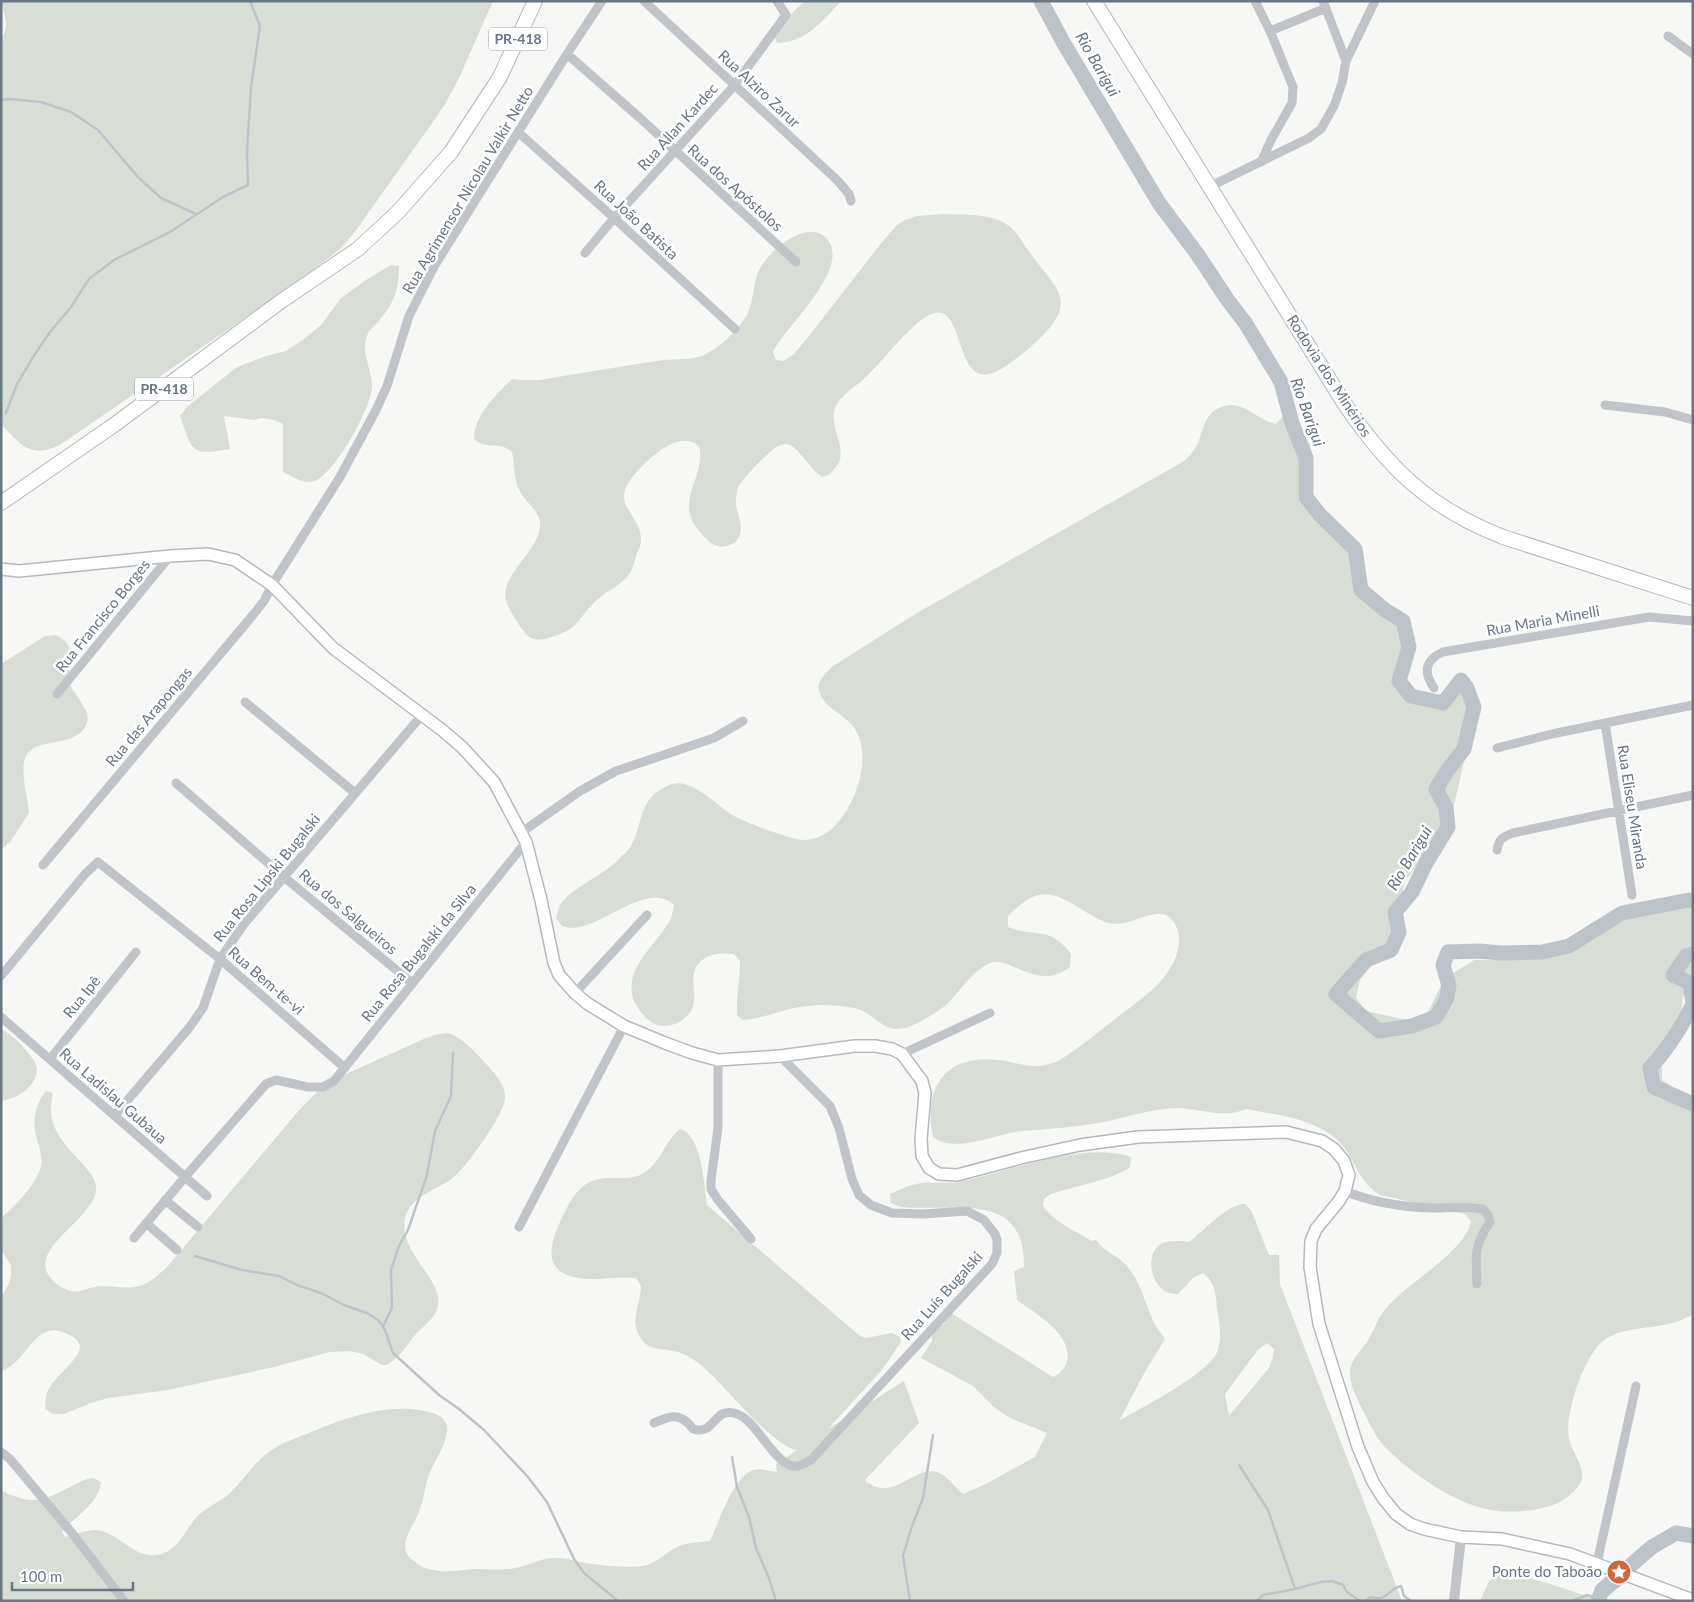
<svg xmlns="http://www.w3.org/2000/svg" width="1694" height="1602" font-family="Lato,sans-serif">
  <style>
    .green { fill: #d8ded6; fill-rule: evenodd }
    .water { fill: #bcc4c9 }
    .lines { fill: none; stroke-linecap: round; stroke-linejoin: round }
    .stream { stroke: #bcc4c9; stroke-width: 2.5 }
    .river { stroke: #bcc4c9; stroke-width: 15 }
    .secondary-casing { stroke: #b6babe; stroke-width: 14 }
    .primary-casing { stroke: #b5b8bc; stroke-width: 16 }
    .trunk-casing { stroke: #b6b9bc; stroke-width: 16 }
    .minor { stroke: #c1c4c8; stroke-width: 9 }
    .tertiary { stroke: #c1c4c8; stroke-width: 10 }
    .secondary { stroke: #fff; stroke-width: 11 }
    .primary { stroke: #fff; stroke-width: 14 }
    .trunk { stroke: #fff; stroke-width: 14 }
    .labels { text-anchor: middle; stroke-width: 5; stroke-linejoin: round; paint-order: stroke }
    .shield { fill: #fff; stroke: #969fa8; stroke-width: 1 }
    .shield-label { font-size: 14px; font-weight: bold; fill: #697683 }
    .street-label { font-size: 15px; fill: #697683; stroke: #fff }
    .poi-label { font-size: 15px; fill: #697683; stroke: #fff; text-anchor: end }
    .water-label { font-size: 16px; font-style: italic; fill: #65767f; stroke: #fff }
  </style>
  <rect width="100%" height="100%" fill="#f7f7f5"/>
  <!-- green -->
  <path class="green" d="M1,1H493L459,78L445,104L435,119L354,233L340,249L303,278L60,445C30,459 21,445 1,424V39C12,20 3,18 1,1Z
    M804,1H841C824,20 805,43 777,43L775,37L780,26Z
    M943,214C963,215 989,213 1006,224C1017,230 1023,244 1030,253C1057,290 1080,301 1037,341C1026,351 995,379 980,374C951,364 964,277 911,329C895,344 882,361 867,376C857,386 840,395 835,408C828,428 850,450 836,467C831,473 829,476 822,477C810,469 801,451 790,445C786,443 782,444 778,446C770,450 742,479 738,488C737,491 736,497 736,500C735,514 747,526 737,540C733,545 724,548 718,546C710,544 704,537 699,531C675,501 702,482 700,452C700,447 698,445 694,443C675,433 647,460 635,474C607,506 642,513 641,541C641,546 637,552 636,557C634,562 633,568 630,573C622,585 608,590 598,599C579,615 580,630 551,637C545,639 538,641 531,638C523,634 509,610 506,601C499,574 542,550 540,523C539,511 528,504 522,495C513,481 515,467 512,452C503,443 492,447 482,444C479,443 477,441 474,439C474,415 496,395 512,379L523,380H540C579,373 618,367 657,361C672,358 687,361 702,356C711,352 720,345 727,339C734,332 742,324 747,315C753,302 753,289 757,275C764,254 807,216 827,239C852,268 786,326 773,352L776,360L783,361L794,354L812,332L883,241L897,225L905,220L917,216Z
    M391,265L399,266C399,286 395,303 381,318C377,324 369,329 367,336C360,352 373,371 372,388C370,410 335,473 315,481C304,485 293,477 283,472V424L274,420L261,418L254,420L224,416L230,449C190,456 193,452 180,416L187,407L237,367L266,356L286,351L304,339L322,324L340,299L366,280Z
    M1285,402L1310,445L1307,481L1314,498L1346,533L1366,592L1401,620L1412,636L1402,671L1416,693L1429,701L1451,688L1460,687L1468,702L1473,722L1451,819L1404,883L1395,937L1360,980L1356,998L1366,1011L1416,1022L1429,1010L1444,979L1474,960H1522L1575,946L1649,905L1685,904L1693,902V986L1683,997L1678,1042L1662,1063V1080L1693,1100V1314C1667,1332 1625,1323 1603,1341C1584,1356 1564,1415 1569,1438C1571,1451 1584,1465 1582,1478C1582,1482 1576,1490 1572,1493C1558,1506 1542,1509 1524,1511C1511,1512 1498,1512 1486,1509C1452,1502 1408,1471 1384,1446C1374,1435 1368,1420 1361,1407C1356,1396 1349,1383 1350,1371C1351,1360 1361,1350 1367,1342C1375,1330 1378,1316 1388,1306C1409,1282 1466,1251 1471,1221L1465,1214L1380,1195C1358,1181 1357,1164 1343,1146C1321,1119 1278,1115 1246,1109C1224,1119 1202,1109 1179,1108C1154,1108 1128,1117 1104,1122C1077,1127 1049,1129 1021,1131C995,1134 956,1154 933,1137C923,1087 945,1054 999,1060C1012,1061 1026,1068 1040,1066C1046,1065 1053,1063 1058,1061C1080,1048 1099,1031 1119,1016C1133,1005 1148,995 1160,982C1168,973 1176,961 1178,949C1182,934 1175,912 1156,914C1139,916 1126,927 1108,923C1099,920 1092,915 1084,911C1051,890 1038,886 1008,916V927C1036,938 1050,925 1071,954L1070,967C1049,982 1036,976 1014,967C1009,964 1001,962 995,962C975,965 959,994 945,1006C934,1014 921,1022 908,1027C882,1036 876,1012 854,1008C834,1004 810,1004 790,1009C773,1013 760,1019 742,1020L737,1015C736,997 740,979 740,961L734,954C722,953 711,953 701,961C686,975 699,993 692,1009C686,1023 663,1032 650,1021C643,1016 638,1009 634,1001C622,968 657,945 670,920C672,916 673,910 674,905C649,880 602,927 573,928C569,928 565,927 562,926L556,918C557,915 558,910 559,907C567,890 604,875 618,860C621,856 626,853 629,849C643,828 637,802 663,788C669,784 678,782 684,784C702,789 717,805 732,815C744,822 790,839 803,840C812,840 821,837 828,832C855,811 875,756 853,726C843,714 823,707 819,691C816,681 827,672 833,666L917,613L1184,461C1190,456 1195,450 1198,443C1204,428 1204,415 1219,408C1225,405 1231,404 1238,406C1251,410 1262,421 1276,424L1284,415Z
    M56,635C83,649 63,666 71,686C76,699 97,714 83,730C69,747 34,738 26,756C19,769 28,798 29,813L10,842L1,850V664L45,636Z
    M1,1029C12,1034 36,1057 37,1069C37,1087 16,1099 1,1101Z
    M448,1033C465,1039 476,1053 488,1066C497,1076 506,1086 505,1099C504,1114 466,1168 453,1178C437,1190 410,1196 405,1218C398,1254 447,1281 437,1309C434,1319 422,1327 415,1335C406,1346 400,1357 387,1365H382L363,1354L350,1351L330,1352L274,1367L168,1390L108,1398L91,1403L64,1414H53L45,1409C46,1404 45,1397 47,1393C54,1371 109,1345 59,1331C34,1324 25,1364 1,1371V1297L9,1284L11,1276V1265L1,1250V1218C15,1207 37,1183 41,1166C43,1158 40,1150 38,1143C32,1125 33,1107 46,1091L53,1093C52,1099 50,1106 51,1112C52,1133 69,1149 82,1163C87,1169 94,1177 96,1185C101,1214 38,1241 46,1270C48,1276 53,1281 58,1285C78,1298 81,1288 101,1286C115,1286 129,1290 142,1285C152,1282 159,1274 167,1267L300,1109L320,1089L348,1073L426,1038L438,1034Z
    M680,1129C702,1134 704,1186 707,1205L860,1336L866,1338L892,1333L900,1337L901,1342L881,1371L828,1429L904,1381L919,1423L865,1480L866,1482C871,1484 876,1488 881,1488C903,1491 921,1461 943,1475C950,1480 956,1488 963,1494L986,1484L1035,1457L1047,1433L1010,1418L994,1407L973,1386L921,1358L932,1341V1330L939,1324L943,1325L951,1313L1053,1377C1058,1376 1064,1369 1066,1364C1076,1336 1036,1314 1017,1300L1014,1271L1024,1267C1025,1189 955,1212 901,1207L891,1203L890,1194C901,1189 911,1184 923,1183C934,1182 946,1184 958,1182C1005,1173 1085,1140 1131,1157L1130,1167C1116,1179 1071,1187 1051,1194L1044,1199L1043,1206C1054,1222 1076,1231 1092,1241L1096,1240C1105,1253 1121,1256 1130,1270C1142,1286 1146,1306 1154,1323C1157,1329 1162,1334 1165,1339L1146,1370L1119,1421C1141,1408 1212,1372 1218,1350C1222,1336 1219,1321 1217,1307C1216,1295 1214,1280 1203,1273L1193,1278L1178,1294C1174,1294 1169,1293 1166,1292C1150,1283 1145,1254 1161,1244C1169,1240 1180,1241 1189,1242C1202,1232 1230,1202 1245,1204L1251,1210L1269,1255H1279L1280,1284L1402,1601H1V1491C32,1504 39,1503 68,1488C77,1483 84,1479 94,1478L101,1482C99,1504 75,1516 62,1532L65,1537C75,1534 86,1530 96,1530C120,1532 135,1562 162,1554C182,1547 186,1525 202,1512C213,1504 225,1499 234,1489C247,1475 256,1460 272,1450C283,1442 296,1438 309,1433C347,1417 394,1400 436,1414C443,1417 448,1423 447,1431C446,1446 433,1463 428,1477C425,1489 423,1501 419,1512C414,1525 397,1545 410,1558C417,1564 424,1569 433,1570C447,1573 461,1570 474,1569C487,1569 501,1571 515,1568C528,1566 540,1558 554,1558C567,1557 581,1563 594,1564C606,1566 632,1568 643,1566C656,1564 667,1551 679,1546C688,1543 700,1542 710,1541C719,1522 733,1477 753,1470C761,1468 769,1471 777,1472L776,1464L797,1450C777,1449 728,1391 712,1375C702,1366 694,1358 681,1353C667,1347 649,1353 640,1337C629,1320 641,1304 641,1286L636,1278C619,1276 603,1280 586,1279C546,1276 546,1252 560,1222C568,1206 575,1188 592,1181C609,1174 628,1183 644,1173C661,1162 665,1141 680,1129ZM1267,1343L1274,1349L1273,1357L1269,1368L1229,1416L1225,1394L1257,1351Z
    M1501,1574C1531,1575 1571,1591 1600,1601H1480L1489,1581Z"/>
  <!-- water -->
  <path class="water" d="M1621,1564L1637,1572L1607,1597V1601H1590Z"/>
  <g class="lines">
    <!-- stream -->
    <path class="stream" d="M1,100L9,99L41,102L71,112L98,130L138,177L161,198L196,214
      M6,413L17,384L33,357L50,332L71,307L89,279L114,260L170,232L223,197L248,185L247,152L251,87L260,26L250,1
      M195,1256L242,1270L279,1276L297,1285L321,1293L344,1305L367,1313L378,1320L385,1330L393,1353L439,1395L459,1409L484,1430L528,1477L547,1502L574,1559L584,1573L618,1601
      M383,1326L392,1308L391,1270L399,1246L408,1230L427,1175L435,1131L451,1096L453,1053
      M732,1457L737,1487L749,1517L756,1548L769,1578L776,1601
      M1239,1465L1268,1510L1295,1589
      M910,1601L903,1556L912,1526L923,1498L933,1435
      M1257,1601L1263,1595L1295,1589L1321,1582L1332,1581L1343,1585L1347,1592L1360,1601
      M1365,1601L1371,1597C1388,1602 1386,1590 1401,1586L1404,1596L1411,1601
      M1572,1601L1587,1595L1596,1598"/>
    <!-- river -->
    <path class="river" d="M1041,1L1063,42L1159,203L1198,255L1227,299L1246,324L1281,382L1292,423L1306,458V497L1320,515L1355,549L1361,590L1385,610L1403,621L1409,647L1399,681L1411,696L1443,703L1461,680L1467,688L1474,707L1464,749L1447,771L1436,789L1446,808L1448,827L1426,863L1412,892L1395,912L1399,932L1391,950L1366,960L1336,994L1379,1031L1412,1026L1436,1017L1446,1000L1449,986L1443,965L1448,952L1479,951L1501,953L1542,952L1569,946L1622,913L1689,900L1693,901
      M1693,954L1686,956L1673,975L1690,983L1693,1004
      M1693,1004C1681,1028 1669,1048 1650,1068L1654,1087L1693,1104
      M1598,1601L1602,1590L1652,1547L1676,1533L1693,1536"/>
    <defs>
      <path id="secondary" d="M1,569L19,571L170,556L208,554L235,560L272,585L333,648L442,730L462,747L494,782L526,842L541,900L554,963L559,975L575,993L588,1004L624,1026L665,1043L692,1053L718,1060L780,1056L855,1046H875L892,1049L902,1054L922,1081L925,1093L921,1139L922,1156L929,1168L939,1174L957,1175L1025,1157L1080,1145L1138,1137L1286,1132L1322,1141L1334,1149L1344,1161L1349,1175L1345,1191L1339,1201L1316,1229L1311,1241L1310,1267L1319,1324L1358,1447L1373,1482L1383,1498L1396,1514L1410,1524L1424,1529L1461,1537L1502,1539L1570,1554L1693,1600"/>
      <path id="primary" d="M1094,1L1344,403C1388,468 1429,508 1503,537L1693,598"/>
      <path id="trunk" d="M1,503L114,425L280,302L358,249L398,212L451,152L500,77L535,1"/>
    </defs>
    <!-- secondary casing -->
    <use href="#secondary" class="secondary-casing"/>
    <!-- primary casing -->
    <use href="#primary" class="primary-casing"/>
    <!-- trunk casing -->
    <use href="#trunk" class="trunk-casing"/>
    <!-- minor -->
    <path class="minor" d="M644,1L838,181L849,194L851,201
      M1255,1L1270,31L1293,87L1292,103L1271,140L1261,162
      M1323,1L1346,61
      M1270,31L1326,8
      M1668,36L1693,54
      M567,54L640,118L796,262
      M518,132L614,218L735,329
      M1209,187L1309,138L1321,129L1334,106L1342,83L1346,61L1375,1
      M585,253L614,218L734,86L786,15L777,1
      M1605,405L1665,412L1693,420
      M1434,688C1423,672 1425,660 1443,652L1649,617L1693,621
      M57,694L170,556
      M245,702L355,793
      M1605,723L1632,895
      M1497,748L1552,734L1693,705
      M176,783L284,877L412,983
      M522,832L580,791L616,771L714,738L743,721
      M1497,850C1499,838 1503,837 1513,833L1693,795
      M43,865L253,615L264,601L272,585L340,477L376,410L387,386L409,316L435,265L567,54L602,1
      M1,976L85,874L98,862L220,959L345,1068
      M575,993L647,915
      M1,1017L207,1196
      M902,1054L990,1013
      M50,1059L136,952
      M718,1060V1128L711,1180V1189L718,1200L751,1239
      M115,1115L189,1028L203,1008L220,959L244,924L422,715
      M1345,1191C1373,1203 1402,1207 1432,1208C1449,1208 1466,1206 1483,1209L1488,1215L1490,1222C1473,1247 1476,1256 1477,1284
      M165,1200L198,1227
      M146,1223L177,1250
      M519,1227L624,1026
      M134,1238L185,1177L266,1084L276,1080L308,1087H323L334,1081L526,842
      M654,1423C668,1417 677,1412 689,1424C692,1428 693,1430 698,1430C716,1431 715,1406 737,1414C757,1420 776,1469 797,1466C802,1465 807,1462 811,1460L992,1264L997,1253V1240L995,1234L984,1220L967,1211L923,1214L892,1213L871,1205L859,1195L852,1179L839,1128L830,1106L780,1056
      M1,1452L10,1459L72,1533L124,1601
      M1597,1563L1636,1386"/>
    <!-- tertiary -->
    <path class="tertiary" d="M1454,1601L1461,1537"/>
    <!-- secondary -->
    <use href="#secondary" class="secondary"/>
    <!-- primary -->
    <use href="#primary" class="primary"/>
    <!-- trunk -->
    <use href="#trunk" class="trunk"/>
  </g>
  <!-- icons -->
  <defs>
    <symbol id="sight-disc" viewBox="-11 -11 22 22"><circle r="9.5" fill="#d2663a" stroke="#fff"/><path d="M0-6L1.8-2.2L6-1.7L2.9 1.2L3.7 5.4L0 3.3L-3.7 5.4L-2.9 1.2L-6-1.7L-1.8-2.2Z" fill="#fff"/></symbol>
  </defs>
  <g fill-rule="evenodd">
    <use href="#sight-disc" x="1605" y="1558" width="28" height="28"/>
  </g>
  <g class="labels">
    <!-- shield labels -->
    <g class="shield">
      <rect x="489" y="27.5" width="58" height="23" rx="4"/>
      <rect x="135" y="377.5" width="58" height="23" rx="4"/>
    </g>
    <g class="shield-label">
      <text x="518" y="44">PR-418</text>
      <text x="164" y="394">PR-418</text>
    </g>
    <!-- street labels -->
    <g class="street-label">
      <text transform="translate(759 89) rotate(43)" y="5">Rua Alziro Zarur</text>
      <text transform="translate(678 127) rotate(-48)" y="5">Rua Allan Kardec</text>
      <text transform="translate(735 188) rotate(42)" y="5">Rua dos Apóstolos</text>
      <text transform="translate(468 190) rotate(-59)" y="5">Rua Agrimensor Nicolau Valkir Netto</text>
      <text transform="translate(636 220) rotate(43)" y="5">Rua João Batista</text>
      <text transform="translate(1329 376) rotate(57)" y="5">Rodovia dos Minérios</text>
      <text transform="translate(103 616) rotate(-51)" y="5">Rua Francisco Borges</text>
      <text transform="translate(1543 621) rotate(-10)" y="5">Rua Maria Minelli</text>
      <text transform="translate(149 717) rotate(-50)" y="5">Rua das Arapongas</text>
      <text transform="translate(1632 807) rotate(81)" y="5">Rua Eliseu Miranda</text>
      <text transform="translate(267 878) rotate(-51)" y="5">Rua Rosa Lipski Bugalski</text>
      <text transform="translate(348 912) rotate(40)" y="5">Rua dos Salgueiros</text>
      <text transform="translate(419 953) rotate(-51)" y="5">Rua Rosa Bugalski da Silva</text>
      <text transform="translate(266 981) rotate(41)" y="5">Rua Bem-te-vi</text>
      <text transform="translate(82 997) rotate(-51)" y="5">Rua Ipê</text>
      <text transform="translate(113 1096) rotate(41)" y="5">Rua Ladislau Gubaua</text>
      <text transform="translate(942 1296) rotate(-48)" y="5">Rua Luís Bugalski</text>
    </g>
    <!-- poi labels -->
    <g class="poi-label">
      <text x="1602" y="1577">Ponte do Taboão</text>
    </g>
    <!-- water labels -->
    <g class="water-label">
      <text transform="translate(1098 64) rotate(60)" y="6">Rio Barigui</text>
      <text transform="translate(1308 412) rotate(70)" y="6">Rio Barigui</text>
      <text transform="translate(1409 858) rotate(-59)" y="6">Rio Barigui</text>
    </g>
  </g>
  <!-- border -->
  <rect width="1694" height="1602" fill="none" stroke="#697683" stroke-width="5"/>
  <!-- scale -->
  <path d="M12 1582v8h121v-8" fill="none" stroke="#697683" stroke-width="2.5"/>
  <text x="20" y="1582" font-size="15" fill="#697683" stroke="#ffffff" stroke-width="4" paint-order="stroke">100 m</text>
</svg>
